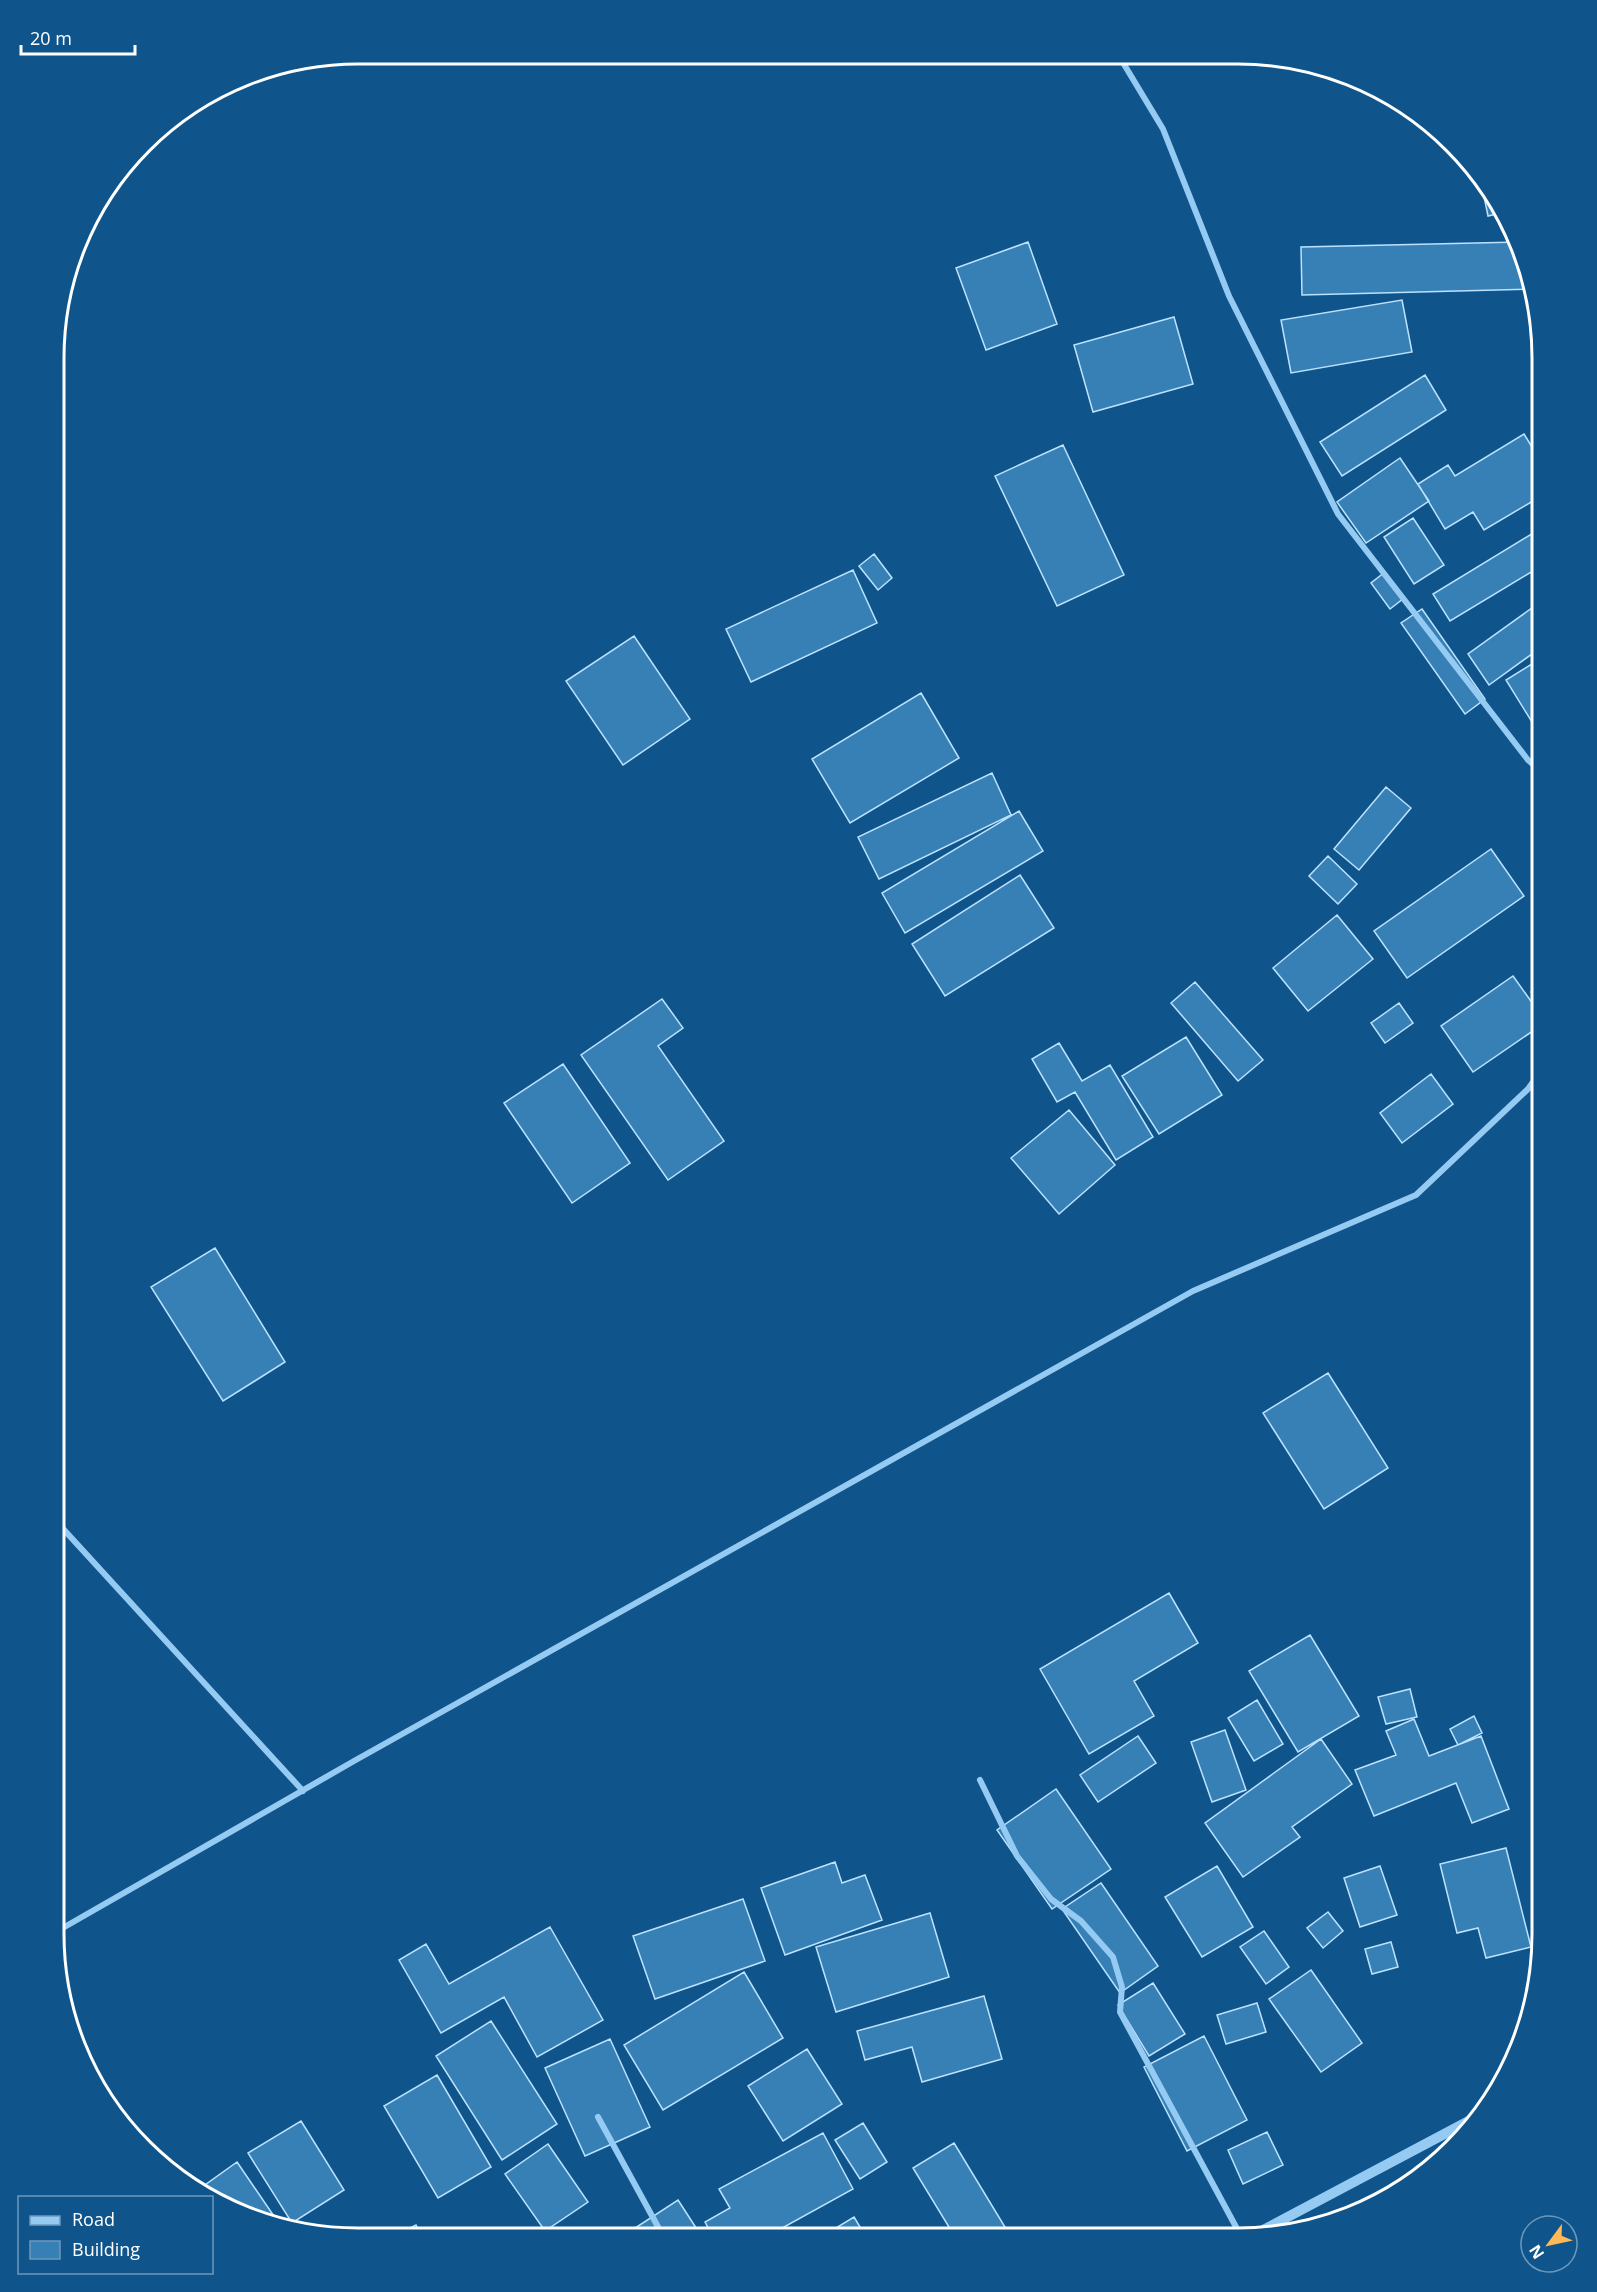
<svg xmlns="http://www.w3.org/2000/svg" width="1597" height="2292" font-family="'Open Sans',sans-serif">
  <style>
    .building { fill: #3780b6; stroke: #bce2fe; stroke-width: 1.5 }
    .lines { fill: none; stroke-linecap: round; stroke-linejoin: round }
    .minor { stroke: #95cbf3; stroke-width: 6 }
    .tertiary { stroke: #95cbf3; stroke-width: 10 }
    .rim { fill: none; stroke: #fff; stroke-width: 3 }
  </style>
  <rect width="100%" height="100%" fill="#0f558c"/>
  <!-- building -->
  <path class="building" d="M1479,172L1480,173L1505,212L1488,216Z
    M1028,242L1057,324L986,350L956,268Z
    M1519,242L1533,280L1534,289L1302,295L1301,247Z
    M1402,300L1412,352L1291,373L1281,320Z
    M1174,317L1193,384L1093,412L1074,345Z
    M1425,375L1446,410L1342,476L1320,442Z
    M1524,434L1543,465V495L1484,530L1473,512L1445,529L1418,484L1448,465L1455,476Z
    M1063,445L1124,575L1057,606L995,476Z
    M1400,458L1429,501L1366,543L1337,502Z
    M1413,518L1444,565L1414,584L1384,537Z
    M1543,527V565L1450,621L1433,594Z
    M874,554L892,578L878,590L859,566Z
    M853,570L877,623L751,682L726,629Z
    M1385,572L1404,598L1390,609L1371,583Z
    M1543,600V646L1489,685L1468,654Z
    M1422,609L1485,699L1465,714L1401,623Z
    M634,636L690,719L623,765L566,681Z
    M1543,657V715L1532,722L1506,680Z
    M921,693L959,758L850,823L812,759Z
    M992,773L1011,815L879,879L858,837Z
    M1386,787L1411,808L1359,870L1334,849Z
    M1019,811L1043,851L905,933L882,893Z
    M1491,849L1524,896L1407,978L1374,931Z
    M1328,856L1357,884L1338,904L1309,876Z
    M1020,875L1054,928L945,996L912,944Z
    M1337,915L1373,959L1308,1011L1273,968Z
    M1513,976L1543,1018V1024L1473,1072L1441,1026Z
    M1543,978V1002L1531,992Z
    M1195,982L1263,1060L1238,1081L1171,1003Z
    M662,999L683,1028L658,1046L724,1141L668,1180L581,1055Z
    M1399,1003L1413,1023L1385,1043L1371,1023Z
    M1186,1037L1222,1095L1159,1134L1122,1076Z
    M1059,1043L1082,1081L1110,1065L1153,1137L1116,1160L1075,1092L1057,1102L1032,1059Z
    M563,1064L630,1163L572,1203L504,1103Z
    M1431,1074L1453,1104L1402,1143L1380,1113Z
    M1069,1110L1115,1165L1059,1214L1011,1158Z
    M215,1248L285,1362L223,1401L151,1287Z
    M1328,1373L1388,1468L1324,1509L1263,1413Z
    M1169,1593L1198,1643L1134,1681L1154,1716L1089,1754L1040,1669Z
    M1310,1635L1359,1716L1298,1752L1249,1671Z
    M1410,1689L1417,1717L1386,1724L1378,1697Z
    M1257,1700L1283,1744L1254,1761L1228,1718Z
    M1474,1716L1482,1733L1458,1745L1450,1729Z
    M1414,1719L1429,1756L1481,1736L1509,1809L1472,1823L1456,1783L1374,1816L1355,1770L1396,1755L1386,1731Z
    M1225,1730L1246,1790L1212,1802L1191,1742Z
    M1138,1736L1156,1763L1098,1802L1080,1775Z
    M1321,1739L1352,1784L1292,1827L1300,1837L1243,1877L1205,1823Z
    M1056,1789L1111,1869L1052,1909L997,1830Z
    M1506,1848L1531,1947L1486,1958L1478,1928L1457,1933L1440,1864Z
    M835,1862L842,1883L865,1875L882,1920L785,1955L761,1888Z
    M1217,1866L1253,1927L1202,1957L1165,1897Z
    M1380,1866L1397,1915L1360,1927L1344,1878Z
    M1542,1870V1888L1534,1876Z
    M1101,1883L1158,1966L1120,1993L1062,1909Z
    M743,1899L765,1961L655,1999L633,1936Z
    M1328,1912L1343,1931L1323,1948L1307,1928Z
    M930,1913L949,1977L836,2012L816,1947Z
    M550,1927L603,2020L537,2057L504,1997L441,2033L399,1960L426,1944L449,1984Z
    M1264,1931L1289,1967L1266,1984L1240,1947Z
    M1391,1942L1398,1967L1372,1974L1365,1949Z
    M1311,1970L1362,2043L1321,2072L1269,1999Z
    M744,1972L783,2038L663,2110L624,2045Z
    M1153,1983L1185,2034L1149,2056L1118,2005Z
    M984,1996L1002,2059L922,2082L912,2047L865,2060L857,2031Z
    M1257,2003L1266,2032L1226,2044L1217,2015Z
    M491,2021L557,2124L502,2160L436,2056Z
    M1204,2036L1247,2120L1187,2151L1144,2067Z
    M610,2039L650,2127L585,2156L545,2068Z
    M807,2049L842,2104L783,2141L748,2086Z
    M437,2075L491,2167L438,2198L384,2106Z
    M301,2121L344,2190L292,2223L248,2153Z
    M863,2123L887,2162L860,2179L835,2140Z
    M1267,2132L1283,2165L1243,2184L1228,2150Z
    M823,2133L853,2189L766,2237H713L705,2222L730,2208L719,2189Z
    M954,2143L1011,2237H955L913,2168Z
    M548,2144L588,2202L545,2231L505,2174Z
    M237,2162L280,2225L242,2215L198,2190Z
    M176,2165L185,2182L167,2170Z
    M678,2200L702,2237L636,2236L632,2230Z
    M854,2217L866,2237H821Z
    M416,2225L421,2236H394Z"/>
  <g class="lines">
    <!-- minor -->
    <path class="minor" d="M1119,56L1163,129L1229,296L1338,514L1528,760L1543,773
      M55,1520L303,1791
      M980,1780L1017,1856L1051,1899L1081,1921L1113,1957L1122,1987L1120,2012L1242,2238
      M54,1933L354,1761L1193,1291L1416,1195L1528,1089L1543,1068
      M598,2117L663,2236"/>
    <!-- tertiary -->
    <path class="tertiary" d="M1250,2237L1482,2114"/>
  </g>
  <!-- crop -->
  <path d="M0 0H1597V2292H0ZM358 64H1238A294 294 0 0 1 1532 358V1934A294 294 0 0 1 1238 2228H358A294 294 0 0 1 64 1934V358A294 294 0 0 1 358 64Z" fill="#0f558c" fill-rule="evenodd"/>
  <path class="rim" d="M358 64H1238A294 294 0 0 1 1532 358V1934A294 294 0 0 1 1238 2228H358A294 294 0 0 1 64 1934V358A294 294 0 0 1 358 64Z"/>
  <!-- legend -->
  <rect x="18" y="2196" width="195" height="78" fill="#0f558c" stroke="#6f99ba" stroke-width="1.5"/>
  <rect x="30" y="2216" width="30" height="9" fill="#95cbf3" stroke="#6f99ba" stroke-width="1.5"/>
  <text x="72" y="2226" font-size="18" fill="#ffffff">Road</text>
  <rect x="30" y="2241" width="30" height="18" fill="#3780b6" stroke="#6f99ba" stroke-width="1.5"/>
  <text x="72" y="2256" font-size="18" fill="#ffffff">Building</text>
  <!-- north arrow -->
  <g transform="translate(1549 2244) rotate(237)"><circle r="28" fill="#0f558c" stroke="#6f99ba" stroke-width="1.5"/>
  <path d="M0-4.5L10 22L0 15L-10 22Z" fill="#ffb957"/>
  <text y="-9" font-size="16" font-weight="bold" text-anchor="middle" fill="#ffffff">N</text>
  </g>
  <!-- scale -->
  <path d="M21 45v9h114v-9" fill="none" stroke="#ffffff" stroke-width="3"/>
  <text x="30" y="45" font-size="18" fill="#ffffff" stroke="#0f558c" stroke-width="4.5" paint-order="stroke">20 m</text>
</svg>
